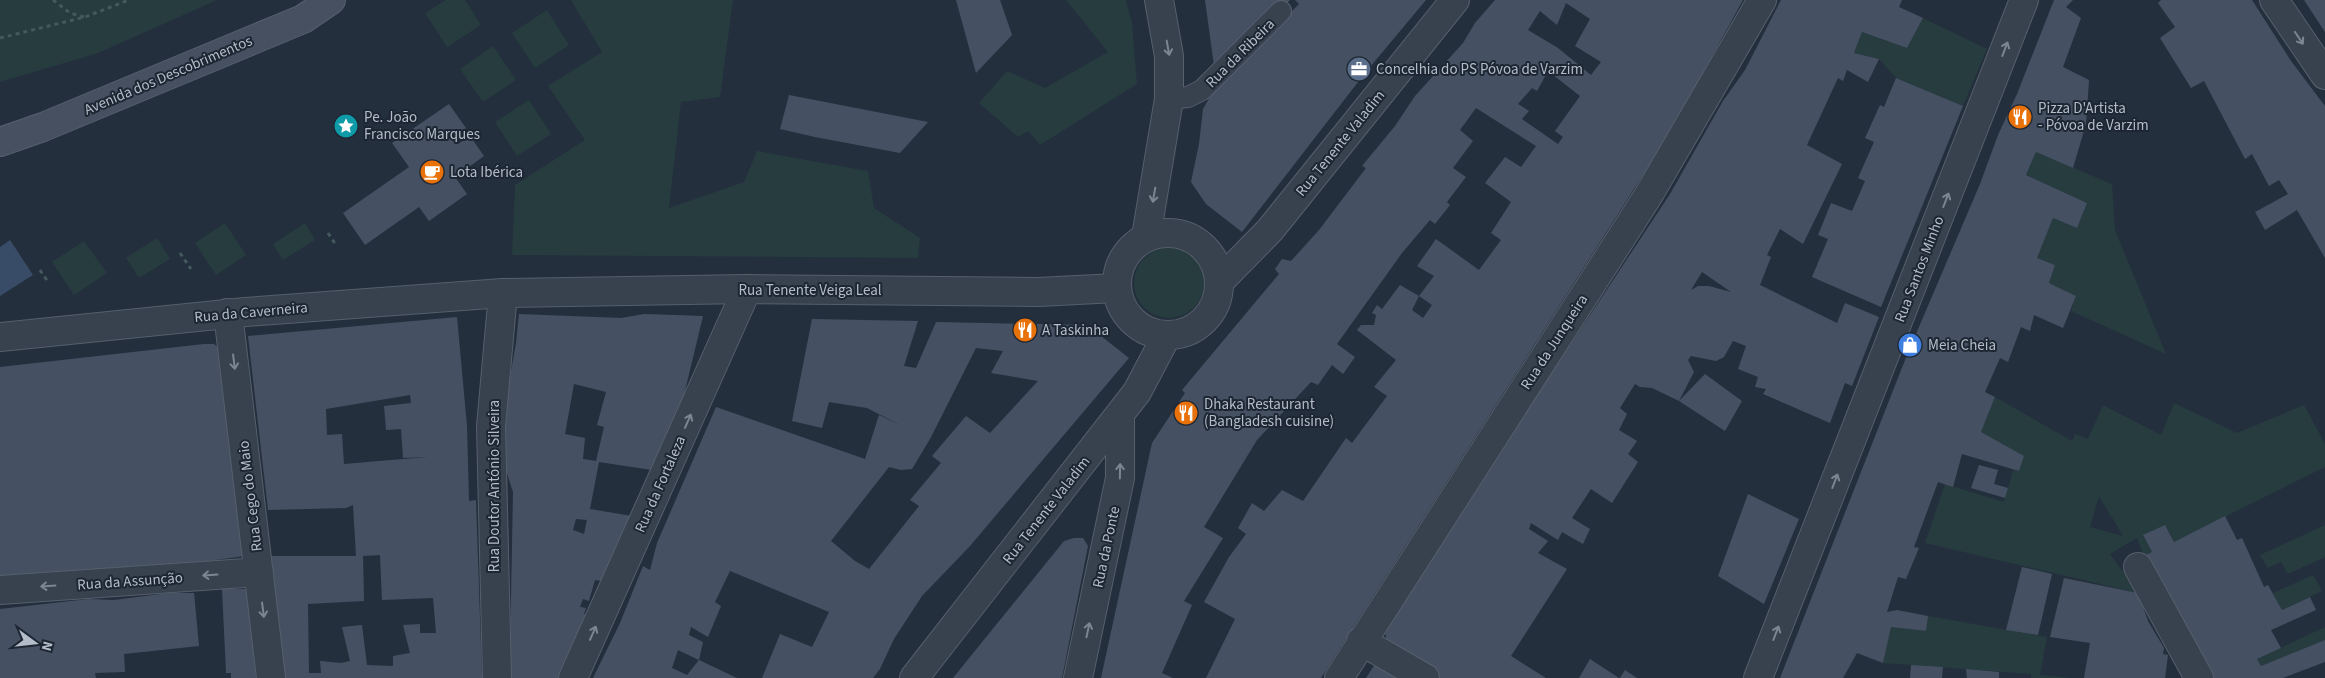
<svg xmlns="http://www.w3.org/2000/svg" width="2325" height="678" font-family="'Source Sans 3',sans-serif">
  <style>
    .green { fill: #263c3f; fill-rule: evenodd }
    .water { fill: #394c67 }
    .building { fill: #455162; fill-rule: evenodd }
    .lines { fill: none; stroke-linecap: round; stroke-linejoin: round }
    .service-casing { stroke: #565f6c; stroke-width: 22 }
    .pedestrian-casing { stroke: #565f6c; stroke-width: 30 }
    .minor-casing { stroke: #565f6c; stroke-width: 30 }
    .secondary-casing { stroke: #565f6c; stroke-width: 30 }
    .path { stroke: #44595c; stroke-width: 3; stroke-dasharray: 4 4; stroke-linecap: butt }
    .service { stroke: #38414e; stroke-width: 20 }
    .pedestrian { stroke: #38414e; stroke-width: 28 }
    .minor { stroke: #38414e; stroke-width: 28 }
    .secondary { stroke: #465061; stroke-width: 28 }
    .oneway { stroke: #7c8592 }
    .labels { text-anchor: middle; stroke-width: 4; stroke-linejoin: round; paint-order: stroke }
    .street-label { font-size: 15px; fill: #b4bcc9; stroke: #1d2633 }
    .poi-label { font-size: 15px; fill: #b4bcc9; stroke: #1d2633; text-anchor: start }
  </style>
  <rect width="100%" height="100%" fill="#242f3e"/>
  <!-- green -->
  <path class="green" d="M0,0H217L98,53L0,82Z
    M446,0H465L481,25L447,47L425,13Z
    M571,0H733L720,97L681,102L669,208L744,182L757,151L868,171L874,208L920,238L918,258L512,255L515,185L585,140L548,86L602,52Z
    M1066,0H1126L1132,23L1137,84L1040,145L1028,131L1018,137L979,103L1007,71L1045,88L1108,52Z
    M547,10L569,45L535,68L512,33Z
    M1923,18L1987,49L1963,106L1896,78L1879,59L1854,53L1862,32L1907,48Z
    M493,46L516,80L483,102L460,69Z
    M529,100L551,134L517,156L495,122Z
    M2036,152L2112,184L2115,230L2166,354L2071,311L2076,296L2049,283L2055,265L2037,258L2053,218L2077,228L2087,203L2026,175Z
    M225,223L246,255L216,275L195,243Z
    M305,223L315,240L283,260L273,244Z
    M157,238L170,259L139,278L126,258Z
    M84,241L107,273L74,295L52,262Z
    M1134 283a35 35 0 1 1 70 0a35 35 0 1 1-70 0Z
    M1995,397L2072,441L2075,434L2088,439L2103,405L2161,435L2174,403L2237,433L2304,405L2325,444V467L2174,542L2165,525L2143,536L2152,552L2144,556L2137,538L2110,554L2138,593L1925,543L1945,484L2004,502L2013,470L2019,471L2023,456L1981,432ZM2099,496L2123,536L2090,527Z
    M2325,525V557L2288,574L2281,562L2268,568L2260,555Z
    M2313,575L2322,591L2282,610L2273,593Z
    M1928,616L2047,637L2040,675L2072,678H2031V674L1883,663L1891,627L1925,631Z
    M2325,627V640L2261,666L2257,659Z"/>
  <!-- water -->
  <path class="water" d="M10,240L33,275L0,296V247Z"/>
  <!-- building -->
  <path class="building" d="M956,0H1000L1012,35L976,73Z
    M1205,0H1290L1215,73Z
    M1295,0H1426L1365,73L1242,232L1206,204L1191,182L1199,144L1203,109L1214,90L1299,4Z
    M1495,0H1743L1668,136L1321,678H1206L1235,619L1204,602L1229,557L1246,534L1238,528L1252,503L1264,511L1282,490L1303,501L1346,438L1352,443L1387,396L1374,387L1396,360L1357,330L1361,325H1374L1376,315L1372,313L1377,305L1382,309L1400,285L1419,296L1412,310L1423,318L1432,305L1419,296L1434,276L1417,266L1436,239L1479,270L1501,240L1491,233L1511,202L1485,183L1505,157L1521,167L1536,146L1476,108L1460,130L1473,141L1453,168L1466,177L1447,202L1450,205L1435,224L1430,220L1402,253L1337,344L1355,357L1343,374L1332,365L1318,385L1311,382L1257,440L1204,527L1223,538L1184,601L1192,605L1162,673L1173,678H1101L1152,443L1185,393L1182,390L1279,274L1275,269L1282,259L1291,261L1319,230L1366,168L1362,166L1395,126L1415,96L1463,43L1475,23ZM1566,3L1590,19L1575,46L1601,62L1591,75L1558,48L1528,30L1540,11L1557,25ZM1548,71L1580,96L1555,131L1563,137L1558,144L1522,119L1529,111L1518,104L1532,88L1537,91Z
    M1781,0H1902L1899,7L1923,18L1907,48L1862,32L1854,53L1879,59L1868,82L1847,70L1843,81L1838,78L1807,145L1842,164L1803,244L1780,229L1767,255L1771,257L1760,285L1837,323L1845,303L1879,317L1852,386L1845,383L1830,423L1763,394L1766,389L1755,387L1758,377L1738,369L1746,346L1733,341L1724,357L1716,361L1691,356L1688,360L1694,372L1679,401L1652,388L1640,387L1635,384L1620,408L1627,414L1619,430L1637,441L1628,454L1638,462L1612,503L1591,489L1572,518L1590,529L1583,544L1562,532L1558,540L1531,523L1529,529L1548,541L1538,553L1567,569L1511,656L1546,678H1437L1389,652L1384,627L1670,194L1723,101L1745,70ZM1702,272L1731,292L1709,286H1698L1691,290Z
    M2054,0H2073L2066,7L2081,18L2063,67L2089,80L2086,124L2073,168L2036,152L2026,175L2087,203L2077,228L2053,218L2037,258L2055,265L2049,283L2076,296L2063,328L2034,315L2030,331L2021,327L2008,362L2000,358L1985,392L1995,397L1981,432L2024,456L2019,471L1962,454L1953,487L1938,482L1914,547L1919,548L1906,579L1898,577L1887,612L1897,610L1928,616L1926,631L1891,627L1883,663L1857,653L1843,678H1780L1907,355L1980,184L1998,135L2017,94Z
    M2161,0H2252L2291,61L2325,106V258L2297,210L2265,230L2255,212L2288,194L2279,180L2269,186L2252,154L2245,159L2204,81L2191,88L2160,38L2175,27L2158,3Z
    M2304,0H2325V32Z
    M1896,78L1963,106L1881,307L1812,277L1828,239L1818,235L1831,203L1852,211L1865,181L1858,178L1874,142L1865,138L1880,105L1884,107Z
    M789,95L928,122L900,153L815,137L780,129Z
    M449,104L466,128L453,137L458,144L470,136L484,156L455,177L467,194L429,221L419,207L365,245L343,213L409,167L392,143Z
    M519,314L621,318L644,314L703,316L677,424L652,470L599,462L590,509L632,516L602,581L595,580L589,601L583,599L580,607L586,608L584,614L589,615L576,649L571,648L568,665L563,664L559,678H511L510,651L513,492L498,445L516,343ZM574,384L606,392L597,425L604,427L596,461L583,459L585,438L565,434ZM576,519L587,520L584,534L573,530Z
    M457,317L467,426L469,501L476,500L482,678H285L271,556H356L353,505L346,508L268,510L248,336ZM410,395L411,403L384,406L386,430L401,429L403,458L427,457L344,464L342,434L327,435L326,409ZM380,555L382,600L433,598L436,633H420V624L403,625L410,653L393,656V666L367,665L362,625L342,627L350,661L341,663L320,661L321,673H309L308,604L364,601L363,556Z
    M812,319L918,321L904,366L916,368L936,322L1087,325L1129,358L970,546L922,596L894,639L880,669L873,678H762L780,634L812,647L829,612L730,571L715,602L721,606L708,637L691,627L689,635L703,642L699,660L678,650L672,668L687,675L699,660L737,678H593L620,623L643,566L650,570L657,543L716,407L865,459L879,415L902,426L867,408L829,402L822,428L792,421ZM976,348L1003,351L991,373L1038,381L990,433L966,416L932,456L941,463L910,500L919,506L869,569L855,561L831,541L889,467L901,470L912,469L930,439Z
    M204,344H214L219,348L245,556L186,564L0,578V367Z
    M1705,374L1742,401L1725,431L1679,401Z
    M1979,465L1998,470L1994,484L2008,488L2005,498L1971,488Z
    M1748,494L1799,519L1764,604L1718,576Z
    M2225,516L2237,540L2242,538L2264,587L2268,585L2282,610L2310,597L2316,610L2271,630L2281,648L2257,659L2261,666L2325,640V662L2283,678H2208L2144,556L2152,552L2143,535L2165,525L2174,542Z
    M1074,538H1083L1088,546L1062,678H953L1064,541Z
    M2022,567L2052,574L2038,635L2006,630Z
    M2064,578L2138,593L2148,621L2164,648L2163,654L2168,655L2165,678H2084L2090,643L2050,637Z
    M222,589H249L256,678H231V673H226Z
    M169,593H194L199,646L124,654L125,672L95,673L96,678H0V609L89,599L114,600Z
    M1590,659L1619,678H1579Z
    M1375,664L1401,678H1366Z
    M1911,665L1943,667L1942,678H1910Z
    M1966,669L1999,672V678H1967Z
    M1625,670L1637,678H1620Z"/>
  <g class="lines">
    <defs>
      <path id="service" d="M1169,99L1188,97L1202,90L1281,11"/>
      <path id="pedestrian" d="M228,313L271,678
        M2138,567L2199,678
        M0,590L259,572
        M1361,641L1425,678
        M497,678L491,426L503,293
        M573,678L747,289
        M1078,678L1120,478V415
        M1339,678L1648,196L1762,0"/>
      <path id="minor" d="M2274,0L2325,75
        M1117 284a51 51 0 1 1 102 0a51 51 0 1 1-102 0Z
        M1146,237L1169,99V56L1159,0
        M1219,282L1270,230L1455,0
        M0,337L246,312L503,293L747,289L1038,292L1117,288
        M914,678L1137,392L1167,335
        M1758,678L2024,0"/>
      <path id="secondary" d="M0,142L43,127L303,19L331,0"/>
    </defs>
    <!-- service casing -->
    <use href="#service" class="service-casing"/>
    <!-- pedestrian casing -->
    <use href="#pedestrian" class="pedestrian-casing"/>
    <!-- minor casing -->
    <use href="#minor" class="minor-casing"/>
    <!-- secondary casing -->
    <use href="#secondary" class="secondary-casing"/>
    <!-- path -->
    <path class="path" d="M53,0L70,13L84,17
      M0,38L85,17L129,0
      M328,233L336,245
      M180,253L191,269
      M40,270L48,282"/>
    <!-- service -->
    <use href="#service" class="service"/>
    <!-- pedestrian -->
    <use href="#pedestrian" class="pedestrian"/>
    <!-- minor -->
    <use href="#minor" class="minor"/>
    <!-- secondary -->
    <use href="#secondary" class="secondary"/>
  </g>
  <!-- one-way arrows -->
  <defs><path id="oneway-shaft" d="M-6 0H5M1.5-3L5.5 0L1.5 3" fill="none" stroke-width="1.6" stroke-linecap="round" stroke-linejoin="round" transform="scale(1.25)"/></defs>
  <g class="oneway">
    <use href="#oneway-shaft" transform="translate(2299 38) rotate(56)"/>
    <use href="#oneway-shaft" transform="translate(1168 48) rotate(80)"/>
    <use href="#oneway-shaft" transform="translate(2005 49) rotate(-69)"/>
    <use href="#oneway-shaft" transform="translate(1154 195) rotate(100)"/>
    <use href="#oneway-shaft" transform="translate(1946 200) rotate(-69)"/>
    <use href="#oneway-shaft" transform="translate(234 362) rotate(83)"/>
    <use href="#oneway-shaft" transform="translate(688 421) rotate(-66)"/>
    <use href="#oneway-shaft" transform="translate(1120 471) rotate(-89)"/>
    <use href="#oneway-shaft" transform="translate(1835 481) rotate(-69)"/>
    <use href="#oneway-shaft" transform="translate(210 575) rotate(176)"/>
    <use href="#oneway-shaft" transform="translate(48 586) rotate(176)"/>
    <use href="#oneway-shaft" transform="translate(263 610) rotate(83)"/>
    <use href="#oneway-shaft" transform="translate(1088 630) rotate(-78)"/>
    <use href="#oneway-shaft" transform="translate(593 633) rotate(-66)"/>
    <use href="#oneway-shaft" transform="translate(1776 633) rotate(-69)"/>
  </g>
  <!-- icons -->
  <defs>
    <symbol id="office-disc" viewBox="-11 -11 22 22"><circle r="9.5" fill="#5c6f8a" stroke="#1d2633"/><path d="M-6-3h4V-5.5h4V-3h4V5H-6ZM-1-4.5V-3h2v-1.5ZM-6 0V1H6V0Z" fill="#fff"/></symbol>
    <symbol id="restaurant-disc" viewBox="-11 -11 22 22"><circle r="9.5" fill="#e8710a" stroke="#1d2633"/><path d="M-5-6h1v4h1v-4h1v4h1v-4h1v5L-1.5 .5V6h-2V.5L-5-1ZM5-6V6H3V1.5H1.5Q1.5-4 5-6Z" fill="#fff"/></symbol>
    <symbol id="sight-disc" viewBox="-11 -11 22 22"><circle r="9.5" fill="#0f9aa8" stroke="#1d2633"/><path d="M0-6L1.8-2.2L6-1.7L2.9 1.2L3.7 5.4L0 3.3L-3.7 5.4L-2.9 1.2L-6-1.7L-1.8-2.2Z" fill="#fff"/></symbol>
    <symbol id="cafe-disc" viewBox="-11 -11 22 22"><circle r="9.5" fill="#e8710a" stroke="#1d2633"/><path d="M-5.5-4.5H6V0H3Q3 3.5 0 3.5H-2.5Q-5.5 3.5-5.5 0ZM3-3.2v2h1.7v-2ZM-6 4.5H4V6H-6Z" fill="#fff"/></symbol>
    <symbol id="shop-disc" viewBox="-11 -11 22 22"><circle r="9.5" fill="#3f7fe0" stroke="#1d2633"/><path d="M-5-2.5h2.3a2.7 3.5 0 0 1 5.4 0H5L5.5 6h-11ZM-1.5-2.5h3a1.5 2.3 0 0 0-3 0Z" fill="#fff"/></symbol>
  </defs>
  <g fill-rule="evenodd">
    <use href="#office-disc" x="1345" y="55" width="28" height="28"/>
    <use href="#restaurant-disc" x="2006" y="103" width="28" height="28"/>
    <use href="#sight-disc" x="332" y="112" width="28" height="28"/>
    <use href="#cafe-disc" x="418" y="158" width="28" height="28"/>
    <use href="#restaurant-disc" x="1011" y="316" width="28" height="28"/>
    <use href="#shop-disc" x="1896" y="331" width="28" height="28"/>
    <use href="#restaurant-disc" x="1172" y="399" width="28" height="28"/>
  </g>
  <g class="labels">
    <!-- street labels -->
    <g class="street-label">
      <text transform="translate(1240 53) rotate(-45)" y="5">Rua da Ribeira</text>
      <text transform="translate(168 75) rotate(-23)" y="5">Avenida dos Descobrimentos</text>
      <text transform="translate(1340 143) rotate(-51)" y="5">Rua Tenente Valadim</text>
      <text transform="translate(1919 269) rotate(-69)" y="5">Rua Santos Minho</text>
      <text x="810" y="295">Rua Tenente Veiga Leal</text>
      <text transform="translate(251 312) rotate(-5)" y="5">Rua da Caverneira</text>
      <text transform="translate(1554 342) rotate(-57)" y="5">Rua da Junqueira</text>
      <text transform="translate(660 484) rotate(-66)" y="5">Rua da Fortaleza</text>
      <text transform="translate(494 486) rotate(-90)" y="5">Rua Doutor António Silveira</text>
      <text transform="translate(250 496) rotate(-97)" y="5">Rua Cego do Maio</text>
      <text transform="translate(1046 510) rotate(-52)" y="5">Rua Tenente Valadim</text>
      <text transform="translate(1106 547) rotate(-78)" y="5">Rua da Ponte</text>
      <text transform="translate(130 581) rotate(-4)" y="5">Rua da Assunção</text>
    </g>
    <!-- poi labels -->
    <g class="poi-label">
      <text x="1376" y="74">Concelhia do PS Póvoa de Varzim</text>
      <text x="2038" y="113">Pizza D'Artista<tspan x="2038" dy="17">- Póvoa de Varzim</tspan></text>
      <text x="364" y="122">Pe. João<tspan x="364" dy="17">Francisco Marques</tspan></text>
      <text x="450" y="177">Lota Ibérica</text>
      <text x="1042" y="335">A Taskinha</text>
      <text x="1928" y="350">Meia Cheia</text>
      <text x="1204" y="409">Dhaka Restaurant<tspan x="1204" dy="17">(Bangladesh cuisine)</tspan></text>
    </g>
  </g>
  <!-- north arrow -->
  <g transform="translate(35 643) rotate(105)" stroke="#1d2633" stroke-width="4" paint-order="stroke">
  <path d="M0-4L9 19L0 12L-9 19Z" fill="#b4bcc9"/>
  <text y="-8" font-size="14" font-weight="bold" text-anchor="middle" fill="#b4bcc9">N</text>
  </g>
</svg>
